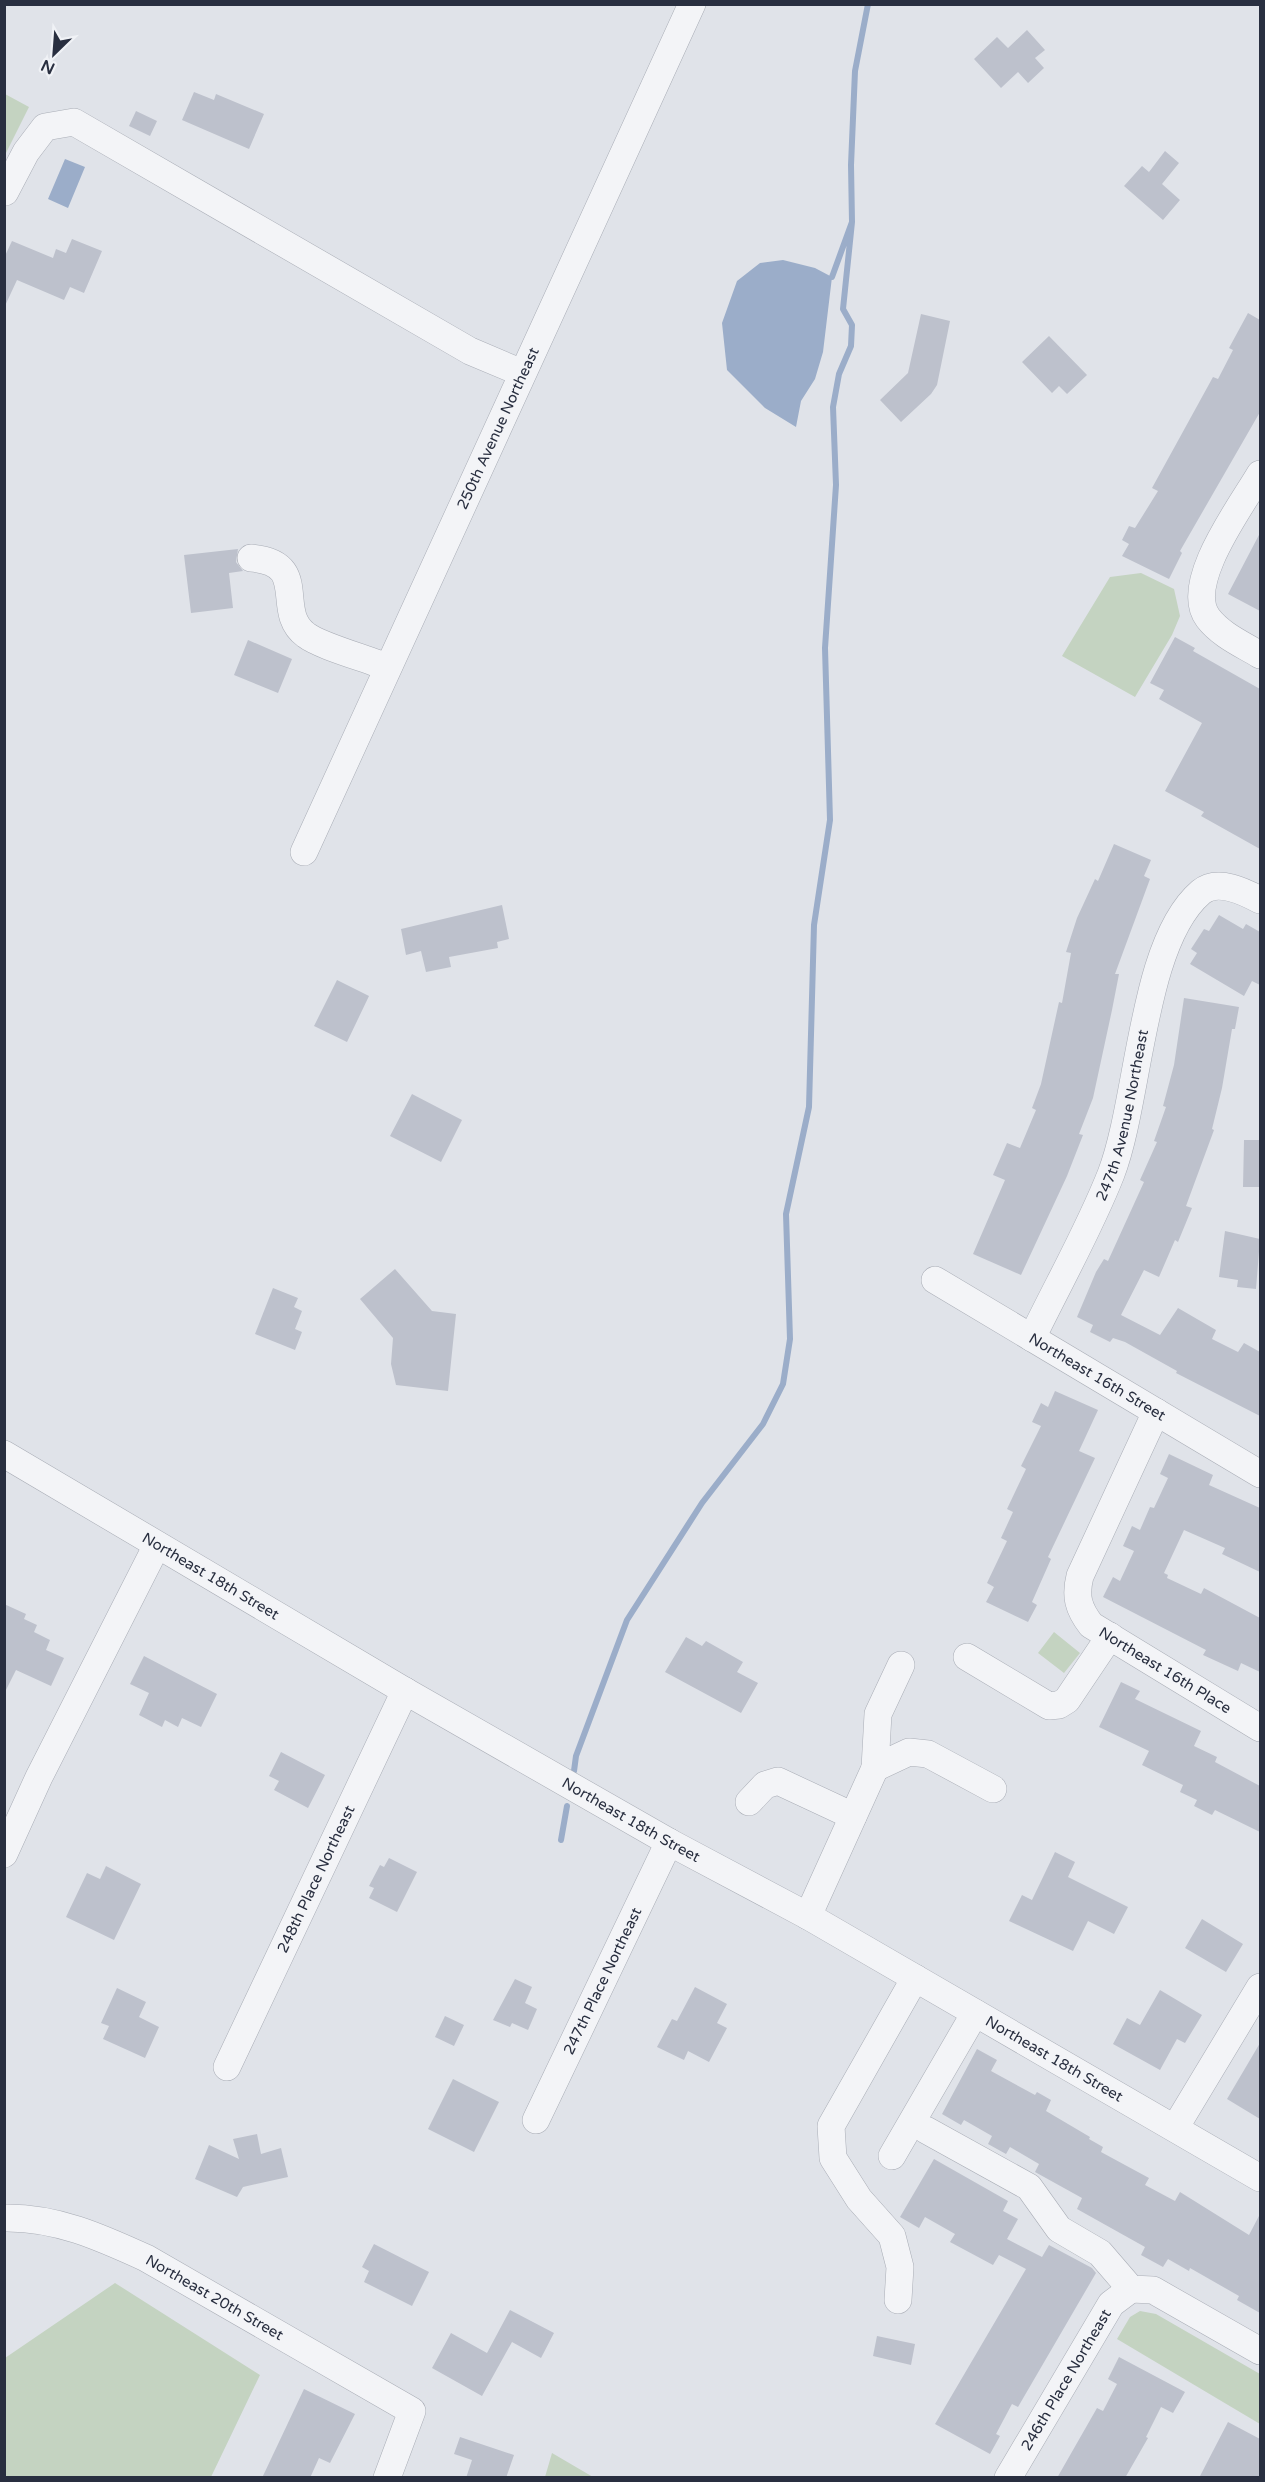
<svg xmlns="http://www.w3.org/2000/svg" width="1265" height="2482" font-family="'Varela Round',sans-serif">
  <style>
    .green { fill: #c4d3c1 }
    .water { fill: #9badc9 }
    .lines { fill: none; stroke-linecap: round; stroke-linejoin: round }
    .stream { stroke: #9badc9; stroke-width: 6 }
    .building { fill: #bdc1cc }
    .minor-casing { stroke: #a9adb6; stroke-width: 28 }
    .minor { stroke: #f3f4f7; stroke-width: 27 }
    .labels { text-anchor: middle; stroke-width: 4.5; stroke-linejoin: round; paint-order: stroke }
    .street-label { font-size: 15px; fill: #292f40; stroke: #f0f2f6 }
  </style>
  <rect width="100%" height="100%" fill="#e0e3e9"/>
  <!-- green -->
  <path class="green" d="M5,94L29,107L5,155Z
    M1141,573L1174,589L1180,616L1172,635L1135,697L1062,656L1110,577Z
    M1054,1632L1080,1653L1064,1673L1038,1653Z
    M115,2283L260,2375L211,2477H5V2358Z
    M1140,2311L1156,2314L1260,2374V2424L1117,2339L1130,2317Z
    M552,2453L593,2477H545Z"/>
  <!-- water -->
  <path class="water" d="M65,159L85,167L68,208L48,199Z
    M783,260L815,268L832,277L823,352L815,379L801,401L796,427L765,408L727,370L722,323L737,281L760,263Z"/>
  <g class="lines">
    <!-- stream -->
    <path class="stream" d="M832,277L852,222L851,165L855,71L868,4
      M574,1771L576,1756L627,1620L702,1503L763,1424L783,1384L790,1339L786,1214L809,1107L814,925L830,820L825,648L836,485L833,407L839,374L851,346L852,325L843,309L852,222
      M561,1840L567,1806"/>
  </g>
  <!-- building -->
  <path class="building" d="M1027,30L1045,50L1035,58L1044,68L1028,83L1018,72L1001,88L974,59L997,37L1008,48Z
    M194,92L214,100L216,94L264,114L249,149L182,120Z
    M136,111L157,121L150,136L129,126Z
    M1165,151L1179,163L1162,184L1180,200L1163,220L1124,186L1142,166L1149,172Z
    M72,239L102,251L84,293L70,287L64,300L17,280L4,308V258L12,241L53,258L56,249L66,253Z
    M1248,313L1260,320V412L1180,551L1182,553L1169,579L1122,556L1129,544L1122,540L1129,526L1135,528L1158,491L1152,488L1213,377L1218,379L1233,350L1229,348Z
    M921,314L950,321L937,385L931,394L901,422L880,400L908,373Z
    M1049,336L1087,375L1067,394L1059,386L1052,393L1022,362Z
    M1260,533V611L1228,594Z
    M238,549L236,562L243,571L229,573L233,608L191,613L184,555Z
    M1175,637L1195,648L1193,651L1260,689V849L1201,816L1204,812L1165,791L1202,723L1159,699L1164,690L1150,683Z
    M248,640L292,659L278,693L234,675Z
    M1114,844L1151,860L1144,876L1150,879L1115,974H1119L1112,1010L1093,1098L1079,1134L1083,1135L1067,1176L1021,1275L973,1254L1005,1180L993,1175L1007,1143L1020,1148L1036,1110L1032,1108L1041,1084L1059,1002L1062,1003L1071,953L1066,952L1077,918L1095,879L1098,881Z
    M502,905L509,939L497,942L498,948L449,957L451,967L426,972L421,951L406,955L401,929Z
    M1219,915L1243,929L1246,924L1260,932V985L1252,981L1244,996L1190,964L1197,953L1191,949L1204,929L1209,931Z
    M337,980L369,996L347,1042L314,1026Z
    M1184,998L1239,1007L1235,1029H1232L1222,1088L1212,1129L1214,1130L1186,1206L1192,1208L1178,1242L1175,1240L1159,1277L1144,1270L1121,1315L1160,1335L1178,1308L1216,1330L1212,1339L1238,1352L1244,1343L1260,1352V1416L1176,1373L1177,1371L1125,1342L1113,1338L1110,1342L1090,1332L1093,1325L1077,1317L1096,1272L1104,1259L1108,1261L1144,1182L1140,1180L1157,1142L1154,1141L1166,1107L1163,1106L1174,1065Z
    M412,1094L462,1120L441,1162L390,1136Z
    M1244,1140H1260V1187H1243Z
    M1225,1231L1260,1239L1256,1289L1237,1287L1238,1280L1219,1277Z
    M395,1269L432,1311L456,1314L448,1391L396,1385L391,1364L393,1338L360,1299Z
    M273,1288L298,1298L294,1307L302,1311L295,1329L302,1332L295,1350L255,1334Z
    M1055,1391L1098,1410L1079,1451L1095,1458L1048,1557L1051,1559L1032,1602L1037,1605L1028,1622L986,1602L994,1587L987,1583L1007,1541L1001,1538L1013,1512L1007,1509L1026,1469L1021,1466L1041,1426L1032,1422L1041,1403L1048,1407Z
    M1169,1454L1213,1475L1209,1485L1260,1508V1572L1222,1554L1225,1548L1184,1530L1164,1573L1168,1575L1167,1578L1201,1594L1204,1588L1260,1618V1672L1241,1663L1238,1671L1203,1655L1206,1650L1103,1597L1113,1577L1120,1581L1134,1551L1123,1546L1132,1526L1140,1530L1150,1507L1154,1508L1168,1478L1160,1474Z
    M4,1604L26,1614L24,1619L37,1625L34,1632L50,1640L46,1650L64,1658L51,1686L16,1670L4,1694Z
    M686,1637L702,1646L706,1641L743,1662L737,1672L758,1683L741,1713L665,1672Z
    M144,1656L217,1694L201,1727L182,1718L178,1727L165,1720L162,1727L139,1715L149,1693L130,1684Z
    M1121,1682L1140,1691L1135,1699L1201,1731L1194,1746L1217,1757L1215,1762L1260,1786V1832L1215,1810L1212,1815L1194,1806L1197,1800L1180,1792L1183,1785L1142,1765L1149,1751L1099,1727Z
    M281,1752L325,1775L308,1808L274,1790L279,1781L269,1776Z
    M1055,1852L1075,1862L1068,1877L1128,1907L1114,1934L1088,1921L1073,1951L1009,1921L1022,1895L1032,1900Z
    M389,1858L417,1872L397,1912L369,1898L374,1888L369,1886L380,1865L384,1867Z
    M106,1866L141,1884L114,1940L66,1917L87,1873L100,1879Z
    M1202,1919L1243,1944L1226,1972L1185,1948Z
    M515,1979L532,1987L525,2003L537,2009L528,2030L512,2023L510,2027L493,2020Z
    M695,1987L727,2004L717,2023L727,2028L709,2062L688,2051L684,2060L657,2047L672,2019L677,2021Z
    M117,1988L146,2002L139,2017L159,2027L145,2058L103,2039L109,2026L101,2023Z
    M1160,1990L1202,2015L1185,2043L1177,2039L1160,2070L1113,2044L1127,2018L1140,2025Z
    M445,2016L464,2025L454,2046L435,2037Z
    M1260,2043V2119L1227,2099Z
    M977,2049L997,2060L991,2071L1035,2095L1037,2092L1051,2100L1046,2111L1090,2137L1089,2139L1103,2147L1101,2152L1149,2178L1145,2185L1175,2201L1180,2192L1249,2235L1260,2214V2313L1237,2300L1239,2296L1190,2268L1189,2271L1168,2259L1163,2267L1141,2255L1145,2247L1077,2209L1082,2198L1035,2172L1039,2164L1010,2147L1006,2154L988,2144L992,2136L964,2120L961,2125L942,2114Z
    M453,2079L499,2102L474,2152L428,2129Z
    M257,2134L261,2154L281,2148L288,2177L243,2187L237,2197L195,2179L209,2145L239,2159L233,2139Z
    M934,2159L1008,2201L1003,2211L1018,2219L1007,2239L1042,2257L1049,2245L1092,2268L1096,2273L1018,2407L1012,2404L996,2434L1000,2436L990,2454L935,2424L1026,2269L999,2255L993,2265L950,2242L955,2234L925,2217L919,2228L900,2217Z
    M374,2244L429,2272L412,2306L364,2282L369,2271L362,2267Z
    M510,2310L554,2333L541,2358L512,2342L482,2396L432,2368L451,2333L487,2353Z
    M877,2336L915,2344L911,2365L873,2356Z
    M1119,2357L1185,2392L1173,2413L1161,2407L1146,2437L1148,2438L1125,2478H1057L1097,2408L1103,2411L1117,2384L1108,2379Z
    M304,2389L355,2414L330,2463L319,2458L310,2478H262Z
    M1228,2422L1260,2439V2478H1199Z
    M460,2437L514,2455L506,2478H466L472,2460L454,2454Z"/>
  <g class="lines">
    <defs>
      <g id="minor">
        <path d="M5,192L26,152L45,127L74,122L470,351L522,373"/>
        <path d="M1260,474C1242,505 1182,584 1208,618C1221,635 1242,644 1260,655"/>
        <path d="M251,558C312,563 273,611 306,635C320,646 368,659 387,667"/>
        <path id="s1" d="M304,852L692,4"/>
        <path id="s2" d="M935,1280L1260,1474"/>
        <path id="s3" d="M1032,1338C1058,1284 1089,1230 1111,1174C1140,1099 1141,943 1201,892C1218,878 1245,892 1260,900"/>
        <path id="s4" d="M1156,1412L1080,1576C1075,1596 1078,1608 1091,1625L1260,1728"/>
        <path id="s5" d="M4,1454L405,1691L669,1842L808,1916L1260,2178"/>
        <path d="M967,1657L1049,1706L1059,1705L1067,1700L1110,1636"/>
        <path d="M901,1665L878,1714L875,1768L909,1752L928,1754L993,1789"/>
        <path d="M749,1802L765,1785L778,1781L853,1816"/>
        <path d="M4,1854L39,1777L157,1545"/>
        <path d="M808,1916L875,1768"/>
        <path id="s6" d="M227,2067L405,1691"/>
        <path id="s7" d="M536,2120L669,1842"/>
        <path d="M1175,2128L1260,1987"/>
        <path d="M926,2130L1029,2187L1059,2229L1100,2253L1131,2289L1153,2290L1260,2351"/>
        <path d="M892,2156L975,2013"/>
        <path id="s8" d="M4,2218C56,2217 100,2237 146,2258L412,2411L387,2478"/>
        <path d="M898,2300L900,2267L892,2236L859,2199L833,2158L831,2126L915,1978"/>
        <path id="s9" d="M1008,2478L1111,2304L1131,2289"/>
      </g>
    </defs>
    <!-- minor casing -->
    <use href="#minor" class="minor-casing"/>
    <!-- minor -->
    <use href="#minor" class="minor"/>
  </g>
  <g class="labels">
    <!-- street labels -->
    <g class="street-label">
      <text dy="5" stroke="none"><textPath href="#s1" startOffset="466">250th Avenue Northeast</textPath></text>
      <text dy="5" stroke="none"><textPath href="#s3" startOffset="242">247th Avenue Northeast</textPath></text>
      <text dy="5" stroke="none"><textPath href="#s2" startOffset="189">Northeast 16th Street</textPath></text>
      <text dy="5" stroke="none"><textPath href="#s5" startOffset="240">Northeast 18th Street</textPath></text>
      <text dy="5" stroke="none"><textPath href="#s4" startOffset="320">Northeast 16th Place</textPath></text>
      <text dy="5" stroke="none"><textPath href="#s5" startOffset="726">Northeast 18th Street</textPath></text>
      <text dy="5" stroke="none"><textPath href="#s6" startOffset="208">248th Place Northeast</textPath></text>
      <text dy="5" stroke="none"><textPath href="#s7" startOffset="154">247th Place Northeast</textPath></text>
      <text dy="5" stroke="none"><textPath href="#s5" startOffset="1212">Northeast 18th Street</textPath></text>
      <text dy="5" stroke="none"><textPath href="#s8" startOffset="228">Northeast 20th Street</textPath></text>
      <text dy="5" stroke="none"><textPath href="#s9" startOffset="114">246th Place Northeast</textPath></text>
    </g>
  </g>
  <!-- border -->
  <rect width="1265" height="2482" fill="none" stroke="#292f40" stroke-width="12"/>
  <!-- north arrow -->
  <g transform="translate(54 54) rotate(205)" stroke="#f0f2f6" stroke-width="4.5" paint-order="stroke">
  <path d="M0-4.5L10 22L0 15L-10 22Z" fill="#292f40"/>
  <text y="-9" font-size="16" font-weight="bold" text-anchor="middle" fill="#292f40">N</text>
  </g>
</svg>
